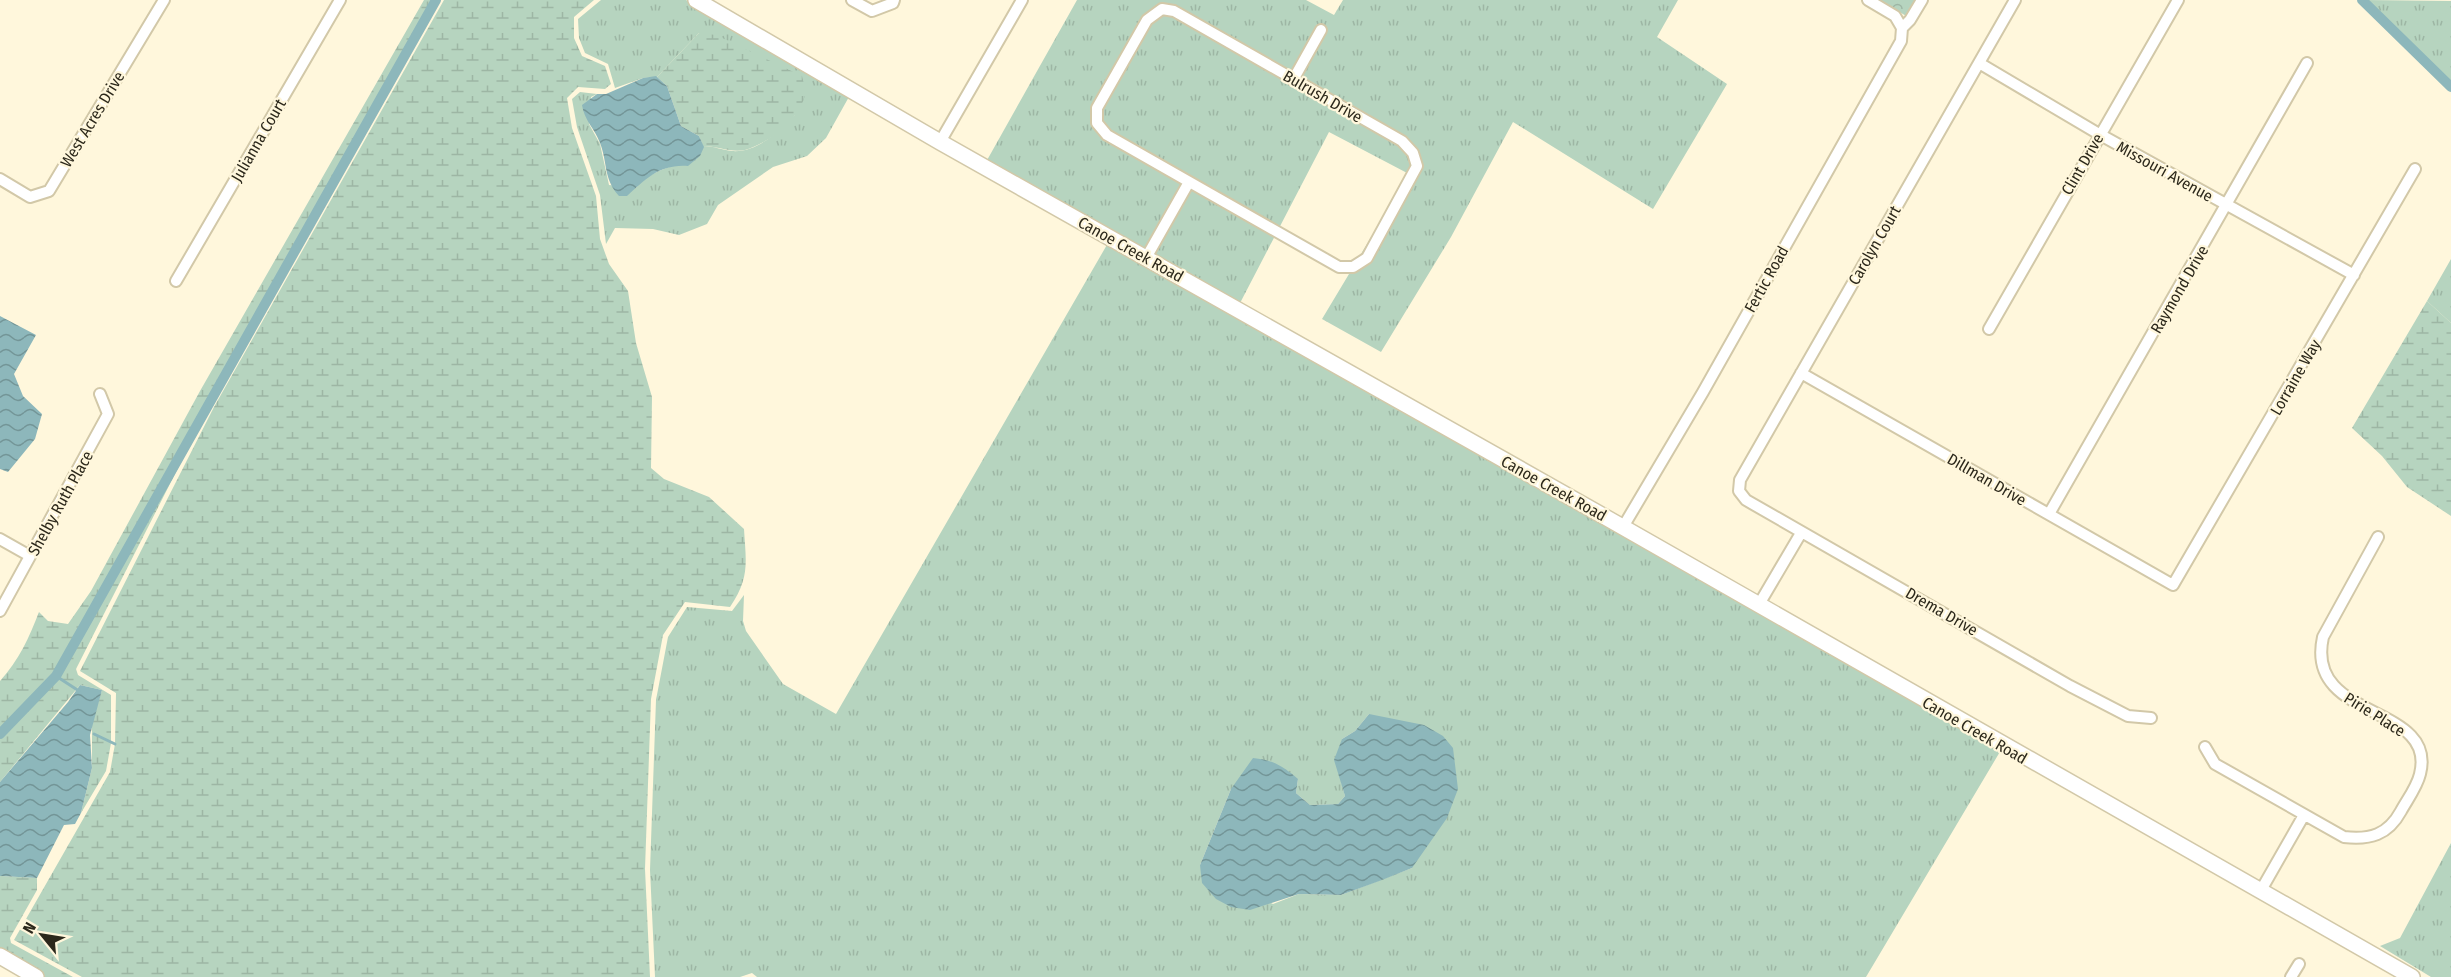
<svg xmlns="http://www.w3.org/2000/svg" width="2451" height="977" font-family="'Fira Sans Condensed',sans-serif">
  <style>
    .grass { fill: url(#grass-tufts); fill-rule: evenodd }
    .wetland { fill: url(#wetland-marsh) }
    .park { fill: url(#park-crowns) }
    .water { fill: url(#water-waves) }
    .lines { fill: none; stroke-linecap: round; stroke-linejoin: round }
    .stream { stroke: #8db7bb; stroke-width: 3 }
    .canal { stroke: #8db7bb; stroke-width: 10 }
    .street-casing { stroke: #d2c8a8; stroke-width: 14 }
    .secondary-casing { stroke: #d2c8a8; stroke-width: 18 }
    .street { stroke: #fff; stroke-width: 10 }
    .secondary { stroke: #fff; stroke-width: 15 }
    .labels { text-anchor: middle; stroke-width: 4.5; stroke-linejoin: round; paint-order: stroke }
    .street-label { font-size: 16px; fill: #2c281b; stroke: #fff7dc }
  </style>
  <defs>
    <pattern id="grass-tufts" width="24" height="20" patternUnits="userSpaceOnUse" patternTransform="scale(1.5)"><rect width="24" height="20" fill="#b6d4bf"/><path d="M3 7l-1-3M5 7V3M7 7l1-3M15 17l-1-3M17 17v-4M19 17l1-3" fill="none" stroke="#9db6a4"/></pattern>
    <pattern id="wetland-marsh" width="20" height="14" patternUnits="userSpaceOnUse" patternTransform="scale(1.5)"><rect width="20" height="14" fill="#b6d4bf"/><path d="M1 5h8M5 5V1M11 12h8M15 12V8" fill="none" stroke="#9db6a4"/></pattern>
    <pattern id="park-crowns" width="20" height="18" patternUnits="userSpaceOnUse" patternTransform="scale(1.5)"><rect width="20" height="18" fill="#b6d4bf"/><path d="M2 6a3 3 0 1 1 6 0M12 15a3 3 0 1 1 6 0" fill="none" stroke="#9db6a4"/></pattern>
    <pattern id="water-waves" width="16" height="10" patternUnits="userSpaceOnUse" patternTransform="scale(1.5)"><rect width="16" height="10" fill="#8db7bb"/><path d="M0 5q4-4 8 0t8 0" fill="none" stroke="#739597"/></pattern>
  </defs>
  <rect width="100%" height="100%" fill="#fff7dc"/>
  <!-- grass -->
  <path class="grass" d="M601,0H686L850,95L826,138L807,156L773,167L718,205L707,224L679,235L653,229L615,228L606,244L600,195L577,127L572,99L580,92L597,94L591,97L589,124L600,144L609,185L636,188C651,166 690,167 703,146C714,146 722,150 732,151C757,153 779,131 795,115L699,33L657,77L643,78L615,88L608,64L585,53L579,38L578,19Z
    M1077,0H1306L1334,15L1343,0H1678L1657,37L1727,84L1653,209L1513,122L1451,237L1381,352L1322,319L1409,174L1329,132L1239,305L986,162Z
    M2366,0L2451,1V83Z
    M1108,243L2001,750L1866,977H757L752,973L740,977H655L650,870L656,700L668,637L687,607L732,611L744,595L743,621L746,631L783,684L836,714ZM1369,714L1412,868L1341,895L1299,894L1273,904L1200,865L1231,789L1298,779L1296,793L1310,805L1338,804L1345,796L1341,781L1342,739L1355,731Z
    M2451,259V323L2427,301Z
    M2451,843V977H2431L2380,946L2400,938Z"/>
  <!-- wetland -->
  <path class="wetland" d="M424,0H438L210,405L76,669L78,675L111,695V743L106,771L81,813L92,768V722L102,690L80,685L0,782V681C19,660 29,638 39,612L48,621L68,624L91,591L200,391Z
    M444,0H594L574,17V38L582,56L605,66L611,84L605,89L578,87L567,98L572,128L596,196L600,239L609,264L628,291L636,343L652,397L651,468L664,479L709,497L744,529C746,562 750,578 730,607L685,602L663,635L651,699L645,869L650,977H82L14,940L110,772L115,744L116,693L80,671L214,407Z
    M699,33L716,35L802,76C803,81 806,89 805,94C800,120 769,143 745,150C731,153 717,146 703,146L699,136L681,126L667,86L657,77Z
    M2427,301L2451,323V516L2407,487L2382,456L2352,428Z
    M0,876L37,878V890L10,938L11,943L73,977H45L0,951Z"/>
  <!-- park -->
  <path class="park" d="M1879,0H1918L1908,17Z"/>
  <!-- water -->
  <path class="water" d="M656,76L667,86L681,126L699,136L704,147L700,156L688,166C660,164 646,179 627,196H619C603,178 608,164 600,143C595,129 584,120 582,105L597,94H606L643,78Z
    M0,316L36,335L14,374L23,396L42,414L35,439L8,472L0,469Z
    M80,685L102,690L90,735L92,768L81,813L75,824L64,825L37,878L0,876V782L68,702Z
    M1369,714L1424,725L1443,736L1453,748L1458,789L1447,818L1412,868L1382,880L1341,895L1299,894L1250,910L1231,907L1216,899L1202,883L1200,865L1231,789L1253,758C1273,760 1283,766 1298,779L1296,793L1310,805L1338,804L1345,796L1334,760L1342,739L1355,731Z"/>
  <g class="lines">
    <!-- stream -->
    <path class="stream" d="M56,676L79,691
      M94,734L115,744"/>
    <!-- canal -->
    <path class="canal" d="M2362,0L2451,87
      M0,734L56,676L436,0"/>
    <defs>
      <path id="street" d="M852,0L872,11L893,3L894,0
        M1868,0L1895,16L1902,28
        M2015,0L1740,480L1739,491L1746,500L2070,686L2128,716L2151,718
        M1162,9L1174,11L1402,141L1413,153L1417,166L1367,258L1353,267H1339L1107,135L1097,123V108L1147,20Z
        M1902,28L1910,20L1922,0
        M1979,63L2099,134L2354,275
        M1293,80L1321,30
        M940,142L1022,0
        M0,179L30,197L49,191L164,0
        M1146,258L1189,182
        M176,281L340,0
        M1989,329L2178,0
        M1801,373L2173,585L2415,169
        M2049,514L2307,63
        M1623,527L1703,392L1901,41L1902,28
        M0,539L30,556
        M1758,606L1801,533
        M0,611L108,414L100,394
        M2205,747L2215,764L2344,837C2370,840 2388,835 2401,811C2407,800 2417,787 2420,774C2438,703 2304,722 2323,637L2378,537
        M2260,892L2304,815
        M2291,977L2299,964"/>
      <path id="secondary" d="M696,0L940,142L1605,517L2412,977
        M0,956L36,977"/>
    </defs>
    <!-- street casing -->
    <use href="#street" class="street-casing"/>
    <!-- secondary casing -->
    <use href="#secondary" class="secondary-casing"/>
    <!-- street -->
    <use href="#street" class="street"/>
    <!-- secondary -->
    <use href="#secondary" class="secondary"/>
  </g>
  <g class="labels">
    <!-- street labels -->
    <g class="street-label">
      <text transform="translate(1323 96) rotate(30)" y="6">Bulrush Drive</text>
      <text transform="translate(92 119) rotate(-59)" y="6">West Acres Drive</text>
      <text transform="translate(258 140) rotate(-60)" y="6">Julianna Court</text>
      <text transform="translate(2082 164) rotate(-60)" y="6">Clint Drive</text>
      <text transform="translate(2165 171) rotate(29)" y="6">Missouri Avenue</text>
      <text transform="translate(1874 245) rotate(-60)" y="6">Carolyn Court</text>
      <text transform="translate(1131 249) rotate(29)" y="6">Canoe Creek Road</text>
      <text transform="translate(1766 279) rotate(-61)" y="6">Fertic Road</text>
      <text transform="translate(2179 289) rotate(-60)" y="6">Raymond Drive</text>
      <text transform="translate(2295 377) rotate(-60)" y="6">Lorraine Way</text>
      <text transform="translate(1987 479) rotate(30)" y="6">Dillman Drive</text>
      <text transform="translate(1554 488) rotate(29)" y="6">Canoe Creek Road</text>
      <text transform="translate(60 503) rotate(-61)" y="6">Shelby Ruth Place</text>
      <text transform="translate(1942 611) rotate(30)" y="6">Drema Drive</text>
      <text transform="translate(2375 714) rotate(32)" y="6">Pirie Place</text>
      <text transform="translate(1975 730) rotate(30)" y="6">Canoe Creek Road</text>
    </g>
  </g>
  <!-- north arrow -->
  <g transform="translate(42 935) rotate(300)" stroke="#fff7dc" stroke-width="4.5" paint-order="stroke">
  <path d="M0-4.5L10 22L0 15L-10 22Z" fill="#2c281b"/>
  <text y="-9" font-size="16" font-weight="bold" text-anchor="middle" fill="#2c281b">N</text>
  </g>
</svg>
